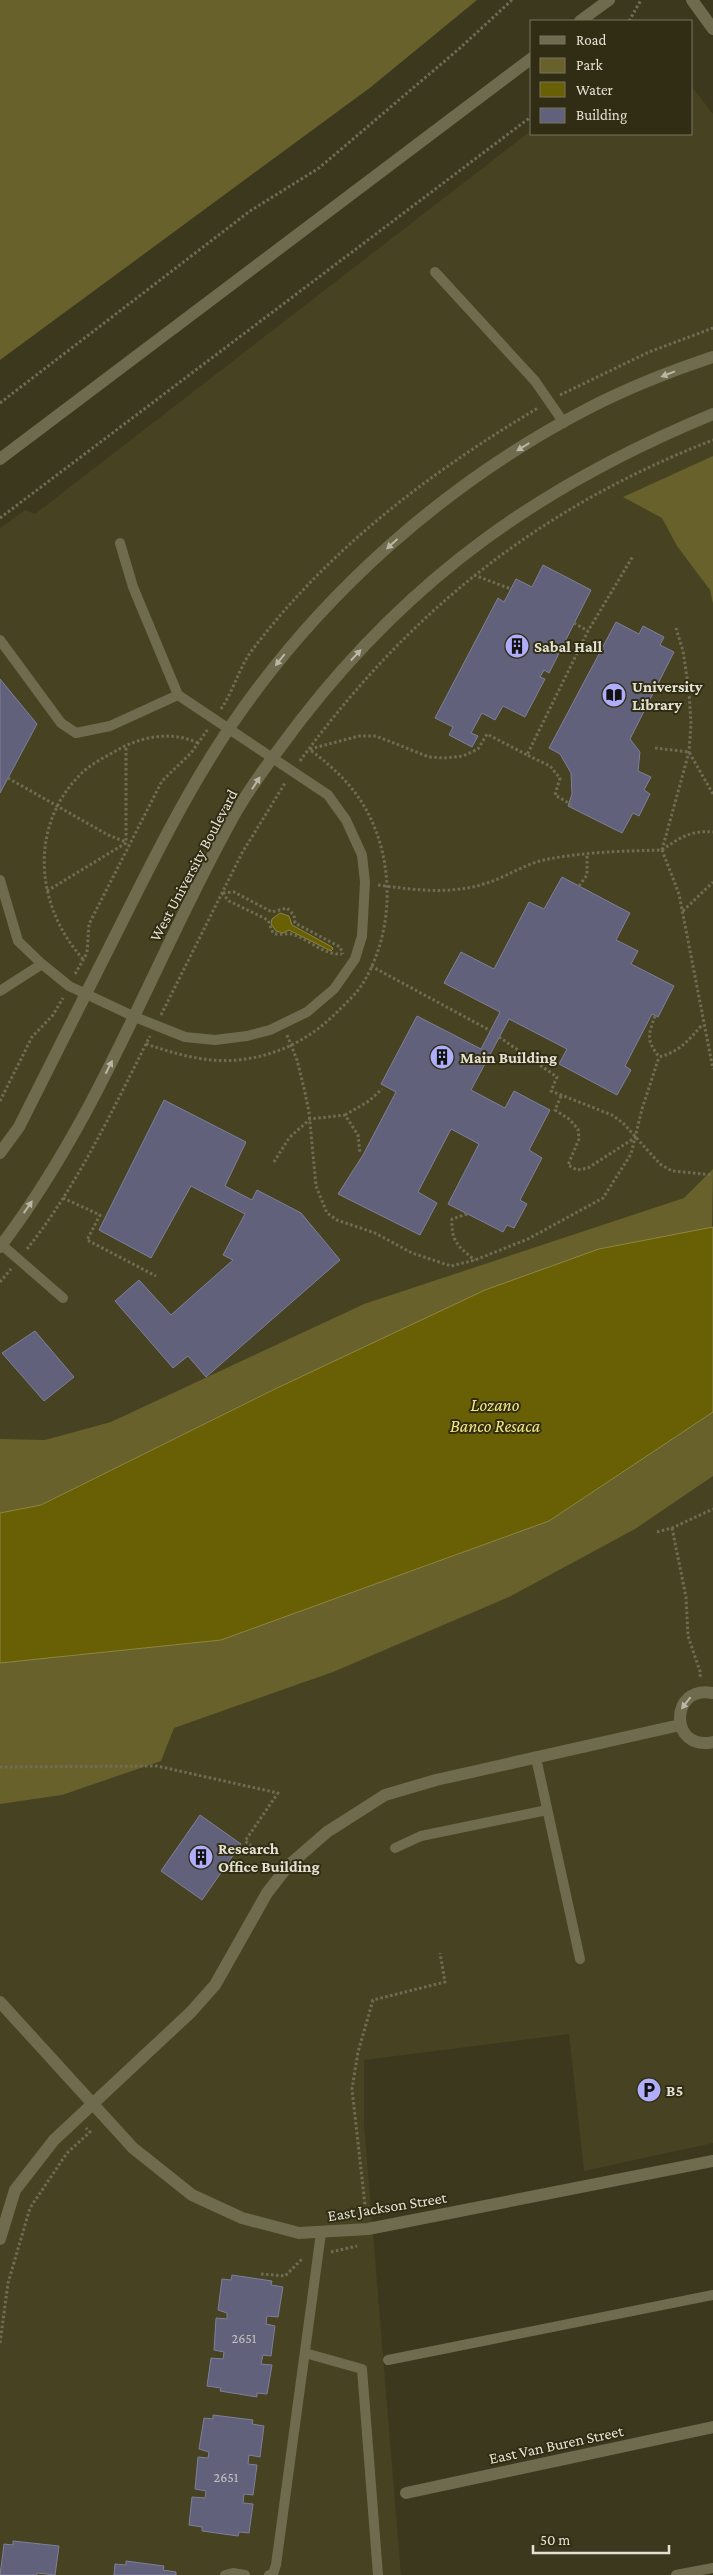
<svg xmlns="http://www.w3.org/2000/svg" width="713" height="2575" font-family="'Crimson Pro',serif">
  <style>
    .built { fill: #474221 }
    .green { fill: #68612c }
    .water { fill: #695f04; stroke: #8e8642 }
    .building { fill: #61617b; stroke: #7f7f9b }
    .lines { fill: none; stroke-linecap: round; stroke-linejoin: round }
    .path { stroke: #6f6d56; stroke-width: 3; stroke-dasharray: 2.5 2.5; stroke-linecap: butt }
    .service { stroke: #6e6b4f; stroke-width: 10 }
    .minor { stroke: #6e6b4f; stroke-width: 12 }
    .secondary { stroke: #6e6b4f; stroke-width: 12 }
    .oneway { fill: #bab8a4 }
    .labels { text-anchor: middle; stroke-width: 4; stroke-linejoin: round; paint-order: stroke }
    .number-label { font-size: 14px; fill: #c2c2bc }
    .poi-label { font-size: 16px; font-weight: bold; fill: #e3e2d2; stroke: #312d14; text-anchor: start }
    .street-label { font-size: 16px; fill: #e3e2d2; stroke: #312d14 }
    .water-label { font-size: 18px; font-style: italic; fill: #f5e77d; stroke: #312d14 }
  </style>
  <rect width="100%" height="100%" fill="#3b381e"/>
  <!-- built -->
  <path class="built" d="M692,87L713,114V2143L584,2171L569,2034L364,2060V2124L401,2575H0V528L25,510L35,514L532,130V134H692Z"/>
  <!-- green -->
  <path class="green" d="M0,0H477L371,87L0,360Z
    M713,456V604L710,590L677,546L662,518L623,497Z
    M713,1169L712,1228L599,1249L275,1389L41,1505L0,1513V1439L45,1440L111,1422L364,1304L684,1198Z
    M713,1412V1476L635,1529L511,1596L333,1672L174,1728L161,1761L62,1795L0,1804V1663L221,1640L549,1521Z"/>
  <!-- water -->
  <path class="water" d="M280,913L289,916L292,925L332,947L333,949L331,951L289,930L283,933L276,931L271,924L272,919Z
    M713,1227V1412L549,1521L221,1640L0,1663V1513L41,1505L275,1389L485,1290L599,1249Z"/>
  <!-- building -->
  <path class="building" d="M543,565L591,590L549,673L544,670L540,677L545,679L525,717L503,706L495,720L482,713L471,733L478,736L472,747L449,735L453,727L435,718L498,598L504,602L516,579L532,587Z
    M616,622L639,634L643,626L664,637L660,645L674,652L630,739L640,752L638,771L651,777L644,790L650,794L639,816L633,813L622,833L568,806L572,794L571,773L560,754L549,748Z
    M0,679L37,724L0,793Z
    M562,877L630,913L616,940L638,951L631,964L674,986L658,1017L652,1014L625,1066L631,1070L617,1095L559,1064L567,1049L509,1019L471,1090L505,1108L514,1091L550,1110L529,1150L542,1158L520,1200L527,1204L514,1228L507,1225L503,1232L448,1204L479,1144L451,1129L418,1192L437,1203L420,1235L338,1194L363,1155L396,1092L381,1084L417,1016L481,1049L500,1012L444,983L461,952L494,969L529,902L544,909Z
    M164,1100L246,1142L225,1186L252,1200L257,1190L301,1213L340,1260L206,1377L188,1356L173,1368L115,1301L139,1280L171,1315L233,1260L223,1255L245,1214L191,1186L151,1258L99,1230Z
    M35,1331L74,1377L44,1401L2,1353Z
    M200,1815L241,1844L202,1900L161,1871Z
    M232,2275L272,2281L271,2285L283,2287L278,2317L267,2316L266,2324L275,2326L271,2356L263,2355L261,2364L272,2365L267,2394L257,2393V2397L220,2391L221,2388L207,2386L211,2358L223,2359L224,2352L214,2350L216,2318L227,2319V2313L218,2310L222,2279L231,2280Z
    M213,2415L253,2420L252,2424L264,2426L260,2457L249,2455L248,2464L257,2465L253,2495L244,2494L243,2503L253,2504L249,2533L239,2532L238,2536L202,2531V2527L189,2525L192,2497L205,2498L206,2491L195,2489L198,2457L208,2458L209,2452L199,2449L204,2418L213,2419Z
    M13,2541L59,2546L55,2575L37,2573V2575H0L4,2544L13,2545Z
    M126,2561L164,2566L163,2570L176,2572V2575H114L115,2564L126,2565Z"/>
  <g class="lines">
    <!-- path -->
    <path class="path" d="M629,21L641,0
      M560,395L649,352L713,328
      M0,403L250,211L319,168L460,48L512,0
      M0,518L532,116
      M474,575L511,589
      M574,623L588,631
      M221,709C234,690 239,667 253,649C329,549 430,472 538,408
      M655,748L689,752L713,794
      M310,749L359,736H376L429,757L444,758L463,756L478,749L487,734L527,755
      M300,761C409,611 540,507 713,440
      M8,778L108,835L126,842
      M572,805L555,795L560,778L550,766L527,755L588,631L633,556
      M662,850L689,752L691,724L689,691L683,651L676,628
      M662,850C679,838 691,830 713,832
      M378,885C416,890 451,895 487,883C506,877 525,864 544,860C582,852 623,851 662,850L679,894L713,1069
      M579,886L587,875V854
      M47,891L126,843V746
      M222,893L229,901L268,920L273,933C280,936 286,933 292,934C310,940 323,955 342,954
      M223,893L234,892L272,912L287,908L294,915L295,923L340,947L343,954
      M683,911L713,882
      M83,959C34,905 28,822 85,770C96,761 109,755 121,748C145,736 172,731 198,743
      M371,966L491,1031
      M75,974L87,953L89,924L162,781L191,753L208,729
      M161,1015L242,853L285,783
      M655,1016C648,1036 646,1039 659,1057C679,1052 689,1040 702,1025
      M287,1035L297,1060L304,1088L309,1112L316,1186L327,1213L337,1220L375,1233L412,1253L451,1266L475,1260L528,1239L603,1198L631,1154L642,1109L659,1057
      M499,1037L557,1077L551,1091L612,1115L623,1123L660,1164L672,1171L713,1175
      M146,1044C176,1054 206,1063 238,1060C277,1056 311,1039 338,1011C347,1002 357,993 363,983C395,931 395,858 364,806C350,782 330,765 309,749
      M561,1096L555,1110L569,1119L578,1129L579,1139L568,1165L577,1170L588,1168L636,1137
      M0,1101L32,1037L53,1015L63,998
      M345,1115L369,1101L382,1089
      M274,1162L289,1138L310,1119L345,1115L358,1135L360,1154
      M63,1198L100,1215L87,1240L156,1276
      M467,1214L452,1219C451,1241 458,1247 475,1260
      M27,1249C78,1185 113,1109 150,1036
      M0,1282L11,1269
      M672,1528L686,1597L688,1636L701,1674L699,1678
      M657,1532L672,1528L713,1509
      M0,1767L157,1766L278,1793L245,1841L263,1855
      M366,2214L352,2089L358,2052L373,2000L445,1982L440,1953
      M331,2252L357,2246
      M261,2274L285,2276L303,2258
      M0,2343L8,2283L30,2208L67,2153L90,2132L86,2128"/>
    <!-- service -->
    <path class="service" d="M435,272L535,381L564,423
      M0,640L61,723L76,733L110,726L178,695
      M0,880L18,941L42,964
      M0,991L42,964L69,986L135,1017L185,1037L215,1040L247,1036L270,1030L307,1012L334,989L355,959L362,936L365,882L362,855L346,820L328,795L178,695L133,587L120,543
      M2,1245L63,1298
      M536,1758L580,1959
      M395,1848L421,1836L547,1810
      M305,2353L362,2369L378,2575
      M388,2360L713,2295
      M225,2575L233,2573L245,2575
      M269,2575L273,2574L276,2565L321,2233
      M676,2575L713,2568"/>
    <!-- minor -->
    <path class="minor" d="M692,0L713,29
      M580,21L609,0
      M0,459L532,58
      M713,1693C669,1684 669,1752 713,1742
      M0,2239L15,2190L54,2140L191,2012L215,1985L267,1893L288,1866L327,1832L385,1795L436,1780L680,1725
      M406,2493L713,2427"/>
    <!-- secondary -->
    <path class="secondary" d="M0,1153L19,1127C54,1058 89,989 123,920C156,854 189,788 230,727C320,594 446,482 589,408C628,388 671,371 713,357
      M0,1247C100,1116 153,962 232,819C251,785 276,753 300,721C413,575 543,484 713,414
      M0,2002L133,2148L192,2195L242,2218L299,2233L368,2229L713,2161"/>
  </g>
  <!-- one-way arrows -->
  <defs><path id="oneway-solid" d="M-6-.8H1V-3.2L6.5 0L1 3.2V.8H-6Z" transform="scale(1.25)"/></defs>
  <g class="oneway">
    <use href="#oneway-solid" transform="translate(668 374) rotate(159)"/>
    <use href="#oneway-solid" transform="translate(523 447) rotate(148)"/>
    <use href="#oneway-solid" transform="translate(392 544) rotate(138)"/>
    <use href="#oneway-solid" transform="translate(356 655) rotate(-47)"/>
    <use href="#oneway-solid" transform="translate(280 660) rotate(129)"/>
    <use href="#oneway-solid" transform="translate(256 783) rotate(-57)"/>
    <use href="#oneway-solid" transform="translate(109 1067) rotate(-63)"/>
    <use href="#oneway-solid" transform="translate(28 1207) rotate(-55)"/>
    <use href="#oneway-solid" transform="translate(686 1703) rotate(128)"/>
  </g>
  <!-- icons -->
  <defs>
    <symbol id="building-disc" viewBox="-11 -11 22 22"><circle r="9.5" fill="#b0aefa" stroke="#312d14"/><path d="M-4-6H4V6H1V3H-1V6H-4ZM-2.5-4.3h1.7v1.8h-1.7ZM.8-4.3h1.7v1.8H.8ZM-2.5-1h1.7V.8h-1.7ZM.8-1h1.7V.8H.8Z" fill="#111"/></symbol>
    <symbol id="library-disc" viewBox="-11 -11 22 22"><circle r="9.5" fill="#b0aefa" stroke="#312d14"/><path d="M-6-4Q-3-5.5-.7-3.5V5Q-3 3-6 4ZM6-4Q3-5.5 .7-3.5V5Q3 3 6 4Z" fill="#111"/></symbol>
    <symbol id="parking-disc" viewBox="-11 -11 22 22"><circle r="9.5" fill="#b0aefa" stroke="#312d14"/><path d="M-3.5-5.5H1a3.5 3.5 0 0 1 0 7H-1V5.5H-3.5ZM-1-3.4V-.6H.8a1.4 1.4 0 0 0 0-2.8Z" fill="#111"/></symbol>
  </defs>
  <g fill-rule="evenodd">
    <use href="#building-disc" x="503" y="632" width="28" height="28"/>
    <use href="#library-disc" x="600" y="681" width="28" height="28"/>
    <use href="#building-disc" x="428" y="1043" width="28" height="28"/>
    <use href="#building-disc" x="187" y="1843" width="28" height="28"/>
    <use href="#parking-disc" x="635" y="2076" width="28" height="28"/>
  </g>
  <g class="labels">
    <!-- number labels -->
    <g class="number-label">
      <text x="244" y="2343">2651</text>
      <text x="226" y="2482">2651</text>
    </g>
    <!-- poi labels -->
    <g class="poi-label">
      <text x="534" y="652">Sabal Hall</text>
      <text x="632" y="692">University<tspan x="632" dy="18">Library</tspan></text>
      <text x="460" y="1063">Main Building</text>
      <text x="218" y="1854">Research<tspan x="218" dy="18">Office Building</tspan></text>
      <text x="666" y="2096">B5</text>
    </g>
    <!-- street labels -->
    <g class="street-label">
      <text transform="translate(193 865) rotate(-62)" y="6">West University Boulevard</text>
      <text transform="translate(387 2206) rotate(-9)" y="6">East Jackson Street</text>
      <text transform="translate(556 2444) rotate(-12)" y="6">East Van Buren Street</text>
    </g>
    <!-- water labels -->
    <g class="water-label">
      <text x="495" y="1411">Lozano<tspan x="495" dy="21">Banco Resaca</tspan></text>
    </g>
  </g>
  <!-- legend -->
  <rect x="530" y="20" width="162" height="115" fill="#312d14" stroke="#787560"/>
  <rect x="540" y="36" width="25" height="8" fill="#6e6b4f" stroke="#787560"/>
  <text x="576" y="45" font-size="15" fill="#e3e2d2">Road</text>
  <rect x="540" y="58" width="25" height="15" fill="#68612c" stroke="#787560"/>
  <text x="576" y="70" font-size="15" fill="#e3e2d2">Park</text>
  <rect x="540" y="82" width="25" height="15" fill="#695f04" stroke="#787560"/>
  <text x="576" y="95" font-size="15" fill="#e3e2d2">Water</text>
  <rect x="540" y="108" width="25" height="15" fill="#61617b" stroke="#787560"/>
  <text x="576" y="120" font-size="15" fill="#e3e2d2">Building</text>
  <!-- scale -->
  <path d="M533 2545v8h136v-8" fill="none" stroke="#e3e2d2" stroke-width="2.5"/>
  <text x="540" y="2545" font-size="15" fill="#e3e2d2" stroke="#312d14" stroke-width="4" paint-order="stroke">50 m</text>
</svg>
